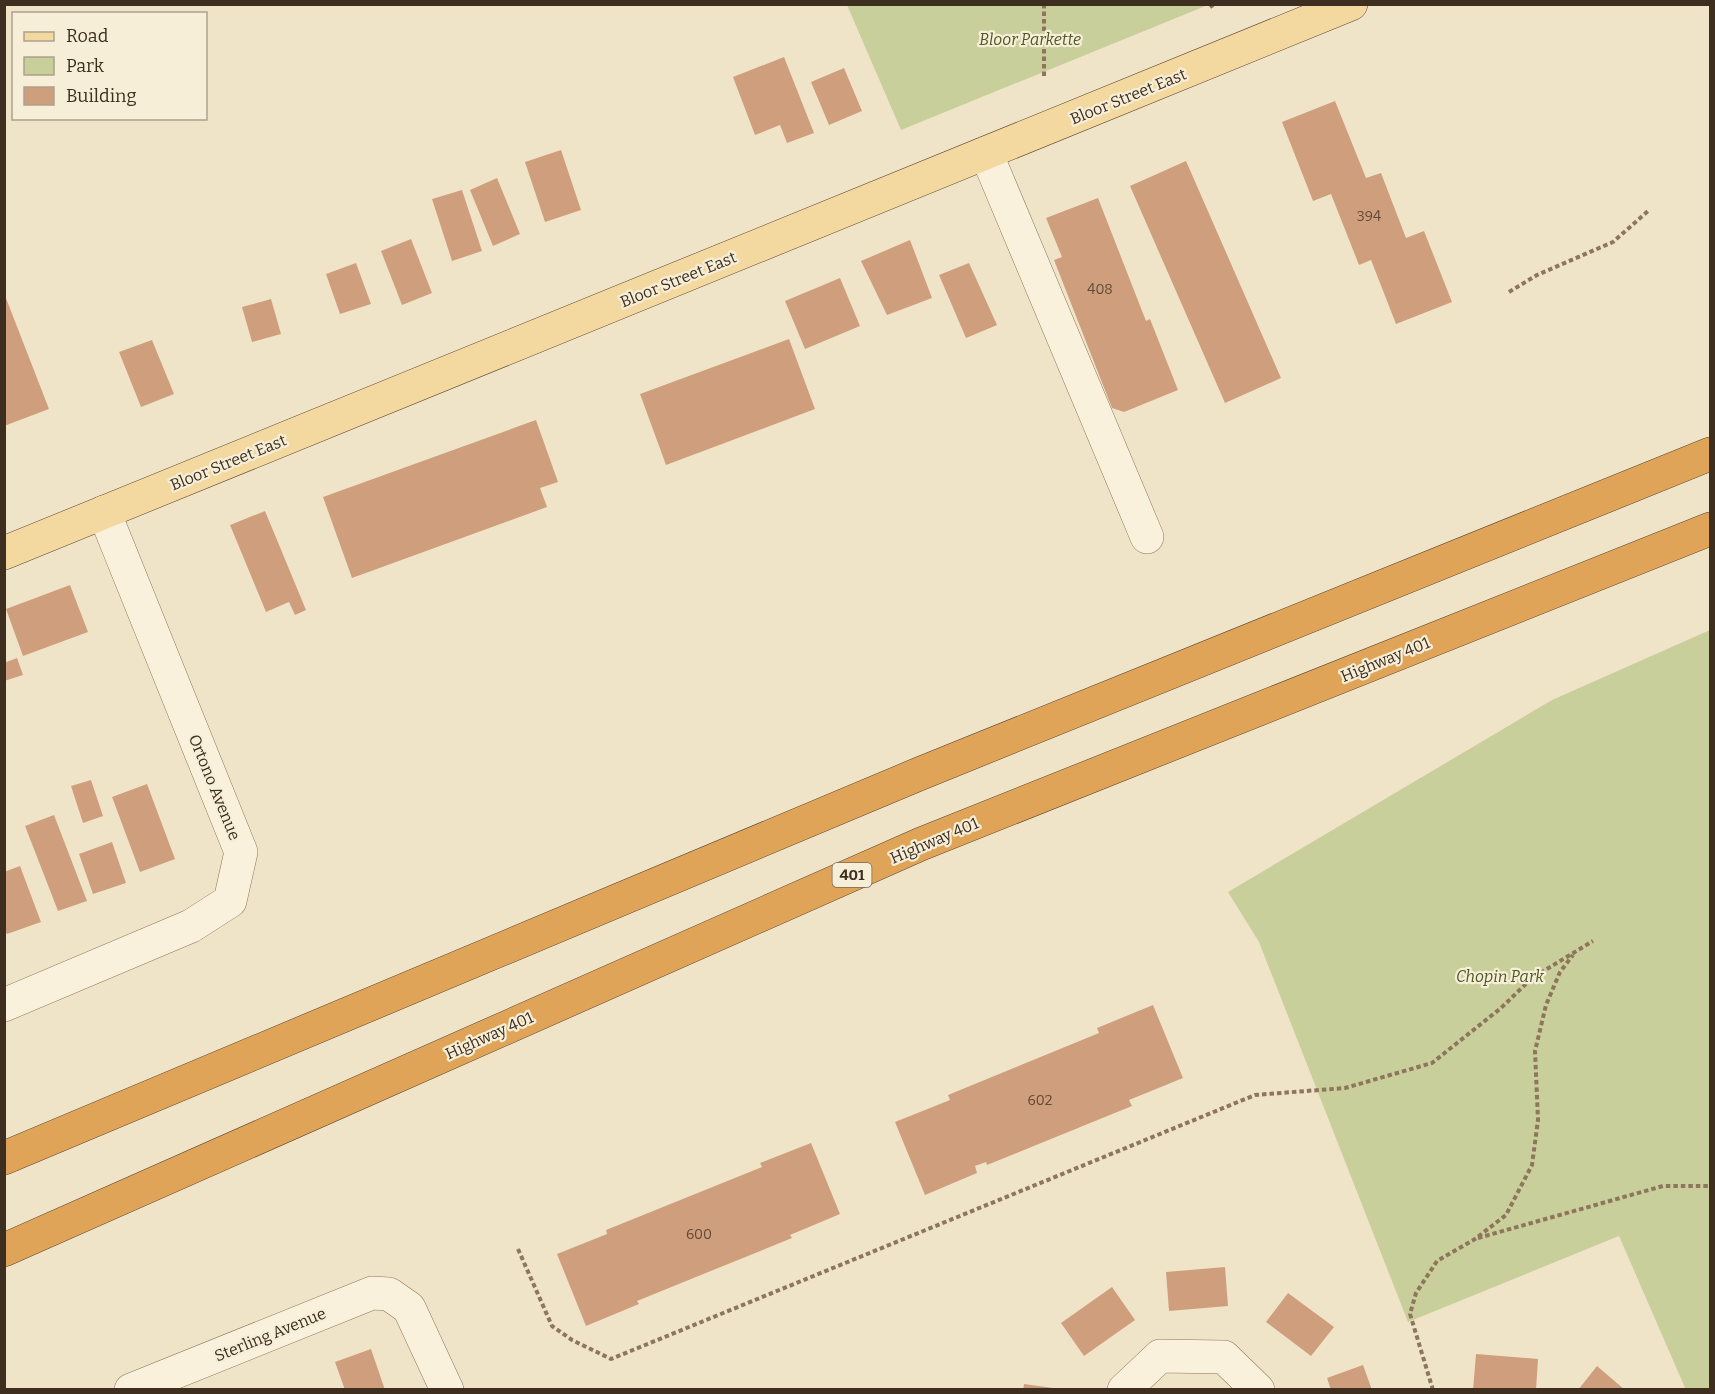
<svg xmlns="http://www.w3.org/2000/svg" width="1715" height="1394" font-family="Bitter,serif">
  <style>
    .green { fill: #c9cf9b }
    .building { fill: #cf9f7d }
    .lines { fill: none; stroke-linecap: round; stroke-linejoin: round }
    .minor-casing { stroke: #8d765c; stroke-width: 34 }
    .major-casing { stroke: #5b4430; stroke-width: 34 }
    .highway-casing { stroke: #5b4430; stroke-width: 34 }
    .path { stroke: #8d765c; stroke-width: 4; stroke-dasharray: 4.5 3; stroke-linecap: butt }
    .minor { stroke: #faf1dc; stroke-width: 33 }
    .major { stroke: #f3d9a0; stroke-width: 33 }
    .highway { stroke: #e0a458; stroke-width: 33 }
    .labels { text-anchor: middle; stroke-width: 4.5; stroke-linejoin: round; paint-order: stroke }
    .number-label { font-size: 14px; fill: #624a37 }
    .shield { fill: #f7eed8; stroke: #756857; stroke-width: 1.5 }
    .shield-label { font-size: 15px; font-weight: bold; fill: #3d2e20 }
    .park-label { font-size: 16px; font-style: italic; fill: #4d5a26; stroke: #f7eed8 }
    .street-label { font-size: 16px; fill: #3d2e20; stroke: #f7eed8 }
  </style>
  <rect width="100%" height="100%" fill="#f0e4c8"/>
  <!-- green -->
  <path class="green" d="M847,5H1208L901,130Z
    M1710,630V1389L1686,1390L1619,1236L1408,1322L1259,942L1228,892L1552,700Z"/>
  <!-- building -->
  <path class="building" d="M784,57L814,133L787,143L780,125L755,135L733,77Z
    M844,68L862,111L829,125L811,82Z
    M1335,101L1366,178L1381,173L1406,238L1424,231L1452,302L1396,324L1371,260L1359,265L1331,194L1313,201L1282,122Z
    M561,150L581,210L545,222L525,162Z
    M1186,161L1281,378L1225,403L1130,186Z
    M497,178L520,234L493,246L470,190Z
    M462,190L482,251L452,261L432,199Z
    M1098,198L1146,321L1150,319L1178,390L1124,412L1112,408L1054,260L1062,257L1046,218Z
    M411,239L432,293L402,305L381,251Z
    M910,240L932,298L887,315L861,261Z
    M356,263L371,304L340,314L326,274Z
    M969,263L997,325L966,338L939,275Z
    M840,278L860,326L805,349L785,301Z
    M4,293L49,409L4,426Z
    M271,299L281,334L252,342L242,307Z
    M789,339L815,409L666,465L640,394Z
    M152,340L174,394L141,407L119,352Z
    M536,420L558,482L540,488L547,507L352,578L323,497Z
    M265,511L306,610L295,615L289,602L266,612L230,525Z
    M70,585L88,632L23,656L6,609Z
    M17,658L23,675L4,681V663Z
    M91,780L103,816L83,823L71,786Z
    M147,784L175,859L140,872L112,797Z
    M54,815L87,901L58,911L25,826Z
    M112,842L126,883L93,894L79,854Z
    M20,866L41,922L7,934L4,928V872Z
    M1153,1005L1183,1078L1129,1100L1132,1106L987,1165L986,1162L975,1166L977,1173L925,1195L895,1122L950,1100L948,1095L1099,1033L1097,1028Z
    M811,1143L840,1214L790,1235L792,1238L637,1301L639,1304L586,1326L557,1254L607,1234L606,1230L762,1167L760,1163Z
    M1225,1267L1228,1306L1169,1311L1166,1272Z
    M1112,1287L1135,1320L1084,1356L1061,1323Z
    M1288,1293L1334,1327L1311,1356L1266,1322Z
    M371,1349L385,1390H345L335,1362Z
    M1476,1354L1538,1359L1536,1390H1473Z
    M1363,1365L1372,1390H1331L1327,1378Z
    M1597,1366L1625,1390H1578Z
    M1024,1384L1053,1388V1390H1023Z"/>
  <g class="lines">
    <defs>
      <path id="minor" d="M986,153L1147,537
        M4,1005L191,926L230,901L241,852L104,512
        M131,1390L372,1293L389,1294L409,1308L447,1390
        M1124,1390L1160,1356L1224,1357L1258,1390"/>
      <path id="major" d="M4,553L1351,4"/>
      <path id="highway" d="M4,1158L919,774L1710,454
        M4,1250L921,844L1710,529"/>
    </defs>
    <!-- minor casing -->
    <use href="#minor" class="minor-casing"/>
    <!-- major casing -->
    <use href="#major" class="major-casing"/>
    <!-- highway casing -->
    <use href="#highway" class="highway-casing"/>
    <!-- path -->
    <path class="path" d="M1210,4L1213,8
      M1044,76V4
      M1509,292L1537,275L1613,242L1648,211
      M1478,1238L1663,1186H1710
      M518,1249L552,1326L572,1340L611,1359L1255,1095L1345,1088L1432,1063L1501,1008L1532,978L1593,941
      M1433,1390L1410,1314L1416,1293L1437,1261L1475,1239L1506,1215L1532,1165L1538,1120L1535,1051L1546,1005L1560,972L1573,955"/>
    <!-- minor -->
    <use href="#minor" class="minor"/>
    <!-- major -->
    <use href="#major" class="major"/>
    <!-- highway -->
    <use href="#highway" class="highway"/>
  </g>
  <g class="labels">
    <!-- number labels -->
    <g class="number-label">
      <text x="1369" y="221">394</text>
      <text x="1100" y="294">408</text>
      <text x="1040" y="1105">602</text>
      <text x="699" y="1239">600</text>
    </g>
    <!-- shield labels -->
    <rect class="shield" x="832.5" y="863" width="39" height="24" rx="4.5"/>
    <g class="shield-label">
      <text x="852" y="880">401</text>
    </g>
    <!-- park labels -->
    <g class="park-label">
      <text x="1030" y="45">Bloor Parkette</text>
      <text x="1500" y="982">Chopin Park</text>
    </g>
    <!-- street labels -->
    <g class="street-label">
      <text transform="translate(1128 96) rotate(-22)" y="6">Bloor Street East</text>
      <text transform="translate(678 279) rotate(-22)" y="6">Bloor Street East</text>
      <text transform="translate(228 462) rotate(-22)" y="6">Bloor Street East</text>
      <text transform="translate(1385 659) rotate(-22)" y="6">Highway 401</text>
      <text transform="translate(215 787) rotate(68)" y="6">Ortono Avenue</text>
      <text transform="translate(934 840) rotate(-23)" y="6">Highway 401</text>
      <text transform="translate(489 1035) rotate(-24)" y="6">Highway 401</text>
      <text transform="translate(270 1334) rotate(-22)" y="6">Sterling Avenue</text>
    </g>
  </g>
  <!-- border -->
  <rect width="1715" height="1394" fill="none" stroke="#3d2e20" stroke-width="12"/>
  <!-- legend -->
  <rect x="12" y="12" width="195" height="108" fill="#f7eed8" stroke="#ada18e" stroke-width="1.5"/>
  <rect x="24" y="32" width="30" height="9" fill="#f3d9a0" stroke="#ada18e" stroke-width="1.5"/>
  <text x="66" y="42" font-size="18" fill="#3d2e20">Road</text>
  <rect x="24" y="57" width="30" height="18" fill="#c9cf9b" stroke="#ada18e" stroke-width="1.5"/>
  <text x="66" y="72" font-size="18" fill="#3d2e20">Park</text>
  <rect x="24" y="87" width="30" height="18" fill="#cf9f7d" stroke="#ada18e" stroke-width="1.5"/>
  <text x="66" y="102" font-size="18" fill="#3d2e20">Building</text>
</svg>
